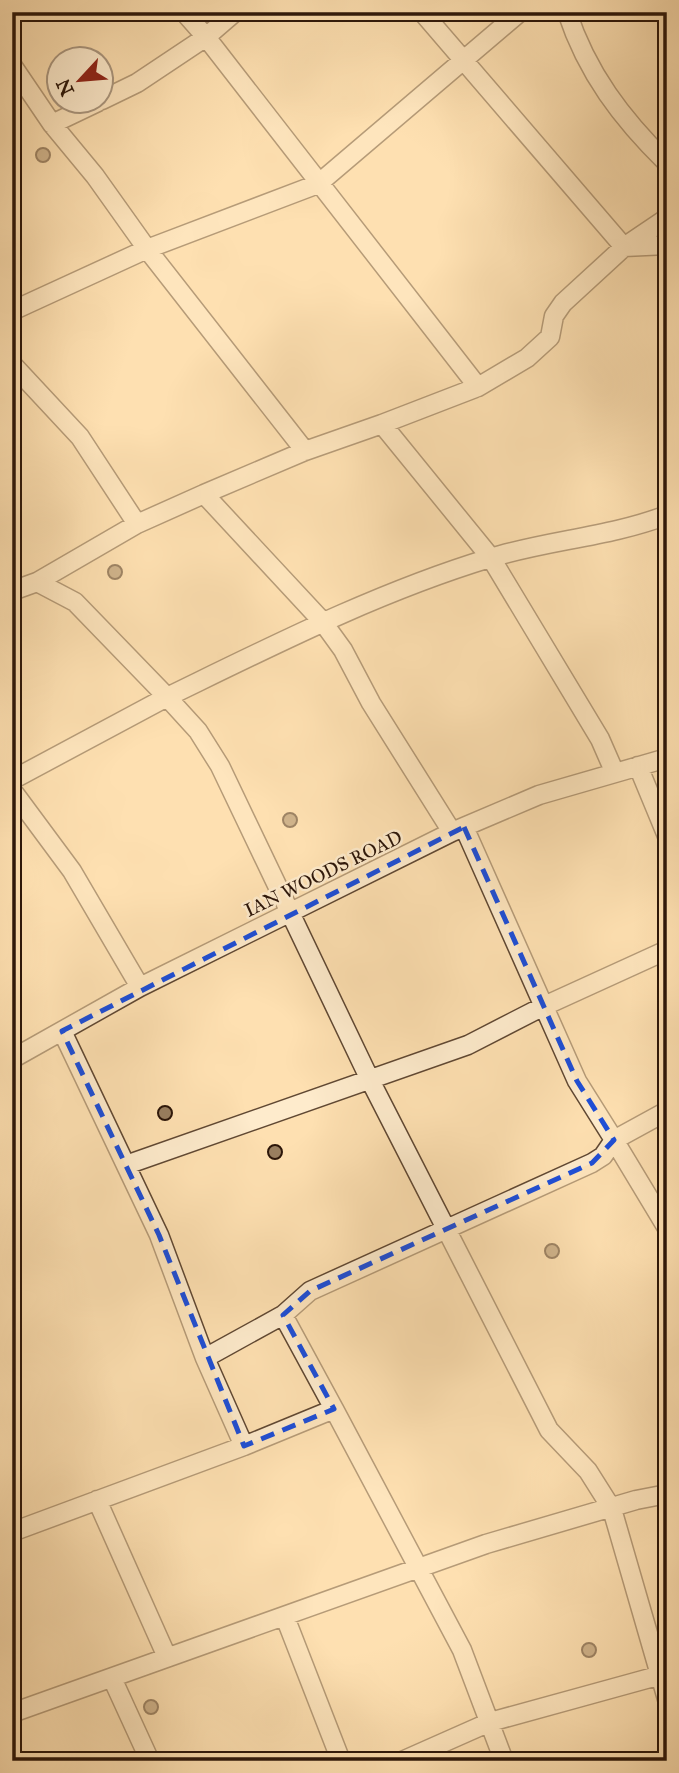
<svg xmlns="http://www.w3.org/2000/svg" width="679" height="1773" font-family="'IM FELL Great Primer',serif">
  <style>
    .building { fill: #997f60; stroke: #2c1609; stroke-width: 2 }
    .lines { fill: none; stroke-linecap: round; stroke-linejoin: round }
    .minor-casing { stroke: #604833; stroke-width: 21 }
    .minor { stroke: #feebcc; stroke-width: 18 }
    .marked { fill: none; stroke: #1d4ed8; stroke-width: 5; stroke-dasharray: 14 9; stroke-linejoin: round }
    .labels { text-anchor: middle; stroke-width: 5; stroke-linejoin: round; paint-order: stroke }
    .street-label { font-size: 19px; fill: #2c1609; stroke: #feebcc }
  </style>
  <rect width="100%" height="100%" fill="#fee0b1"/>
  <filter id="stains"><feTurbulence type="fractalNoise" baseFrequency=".00286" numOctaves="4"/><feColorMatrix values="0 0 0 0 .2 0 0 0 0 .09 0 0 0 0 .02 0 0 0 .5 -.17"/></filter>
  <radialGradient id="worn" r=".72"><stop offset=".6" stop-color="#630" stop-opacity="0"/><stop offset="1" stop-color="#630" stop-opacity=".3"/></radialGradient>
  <!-- building -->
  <path class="building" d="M36 155a7 7 0 1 1 14 0a7 7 0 1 1-14 0Z
    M108 572a7 7 0 1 1 14 0a7 7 0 1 1-14 0Z
    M283 820a7 7 0 1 1 14 0a7 7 0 1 1-14 0Z
    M158 1113a7 7 0 1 1 14 0a7 7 0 1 1-14 0Z
    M268 1152a7 7 0 1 1 14 0a7 7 0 1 1-14 0Z
    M545 1251a7 7 0 1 1 14 0a7 7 0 1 1-14 0Z
    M582 1650a7 7 0 1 1 14 0a7 7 0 1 1-14 0Z
    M144 1707a7 7 0 1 1 14 0a7 7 0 1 1-14 0Z"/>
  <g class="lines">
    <defs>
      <path id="minor" d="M235,12L206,37L478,387
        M422,12L624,247L667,245
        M567,12C587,73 622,119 667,163
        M12,65L52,124L95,176L147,249L305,451
        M102,100L137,83L206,37L184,12
        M52,124L98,102
        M12,311L147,249L318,184L520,12
        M12,364L80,437L137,524L204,494L322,621L343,650L371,703L452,832
        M382,424L478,387L527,358L550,337L554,316L563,303L624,247L667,218
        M204,494L305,451L382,424L491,558L600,739L614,771
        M37,582L75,602L167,697C272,646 378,592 490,558C548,540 610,537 667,515
        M12,591L37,582L137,524
        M638,766L667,836
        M12,780L167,697L198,731L220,766L371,1082L549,1430L588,1471L612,1509L667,1699
        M12,790L72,871L140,987
        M62,1031L159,1235L205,1358L244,1446L334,1409L462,1650L504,1761
        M12,1059L140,987L452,832L539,795L667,758
        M667,1111L614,1140L667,1228
        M126,1165L468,1045L542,1007L667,950
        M283,1315L310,1291L592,1163L603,1156L614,1140L577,1081L464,827
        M205,1358L283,1315L334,1409
        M97,1500L167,1657
        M12,1532L244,1446
        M285,1617L341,1761
        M112,1678L150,1761
        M12,1713L486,1544L636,1500L667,1494
        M402,1761L490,1722L661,1675"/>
    </defs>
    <!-- minor casing -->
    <use href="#minor" class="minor-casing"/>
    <!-- minor -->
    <use href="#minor" class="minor"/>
  </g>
  <!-- marked area -->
  <path d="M0 0H679V1773H0ZM464,827L577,1081L614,1140L592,1163L310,1291L283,1315L334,1409L244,1446L159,1235L62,1031Z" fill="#fee0b1" fill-opacity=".55" fill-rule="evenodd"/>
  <path class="marked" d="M464,827L577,1081L614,1140L592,1163L310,1291L283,1315L334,1409L244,1446L159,1235L62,1031Z"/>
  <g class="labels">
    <!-- street labels -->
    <g class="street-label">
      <text transform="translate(323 873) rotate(-26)" y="7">IAN WOODS ROAD</text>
    </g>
  </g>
  <!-- margin -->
  <rect width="679" height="1773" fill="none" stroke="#fee0b1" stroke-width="42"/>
  <rect x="14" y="14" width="651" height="1745" fill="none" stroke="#2c1609" stroke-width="3.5"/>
  <rect x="21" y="21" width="637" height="1731" fill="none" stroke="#2c1609" stroke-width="2"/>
  <!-- north arrow -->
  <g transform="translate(80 80) rotate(244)"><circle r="33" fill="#feebcc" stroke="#aa967e" stroke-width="2"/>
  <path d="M0-5L12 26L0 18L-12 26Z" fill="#8f2418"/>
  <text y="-10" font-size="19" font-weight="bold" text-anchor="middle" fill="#2c1609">N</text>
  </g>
  <rect width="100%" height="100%" filter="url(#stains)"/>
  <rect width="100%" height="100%" fill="url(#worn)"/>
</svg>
